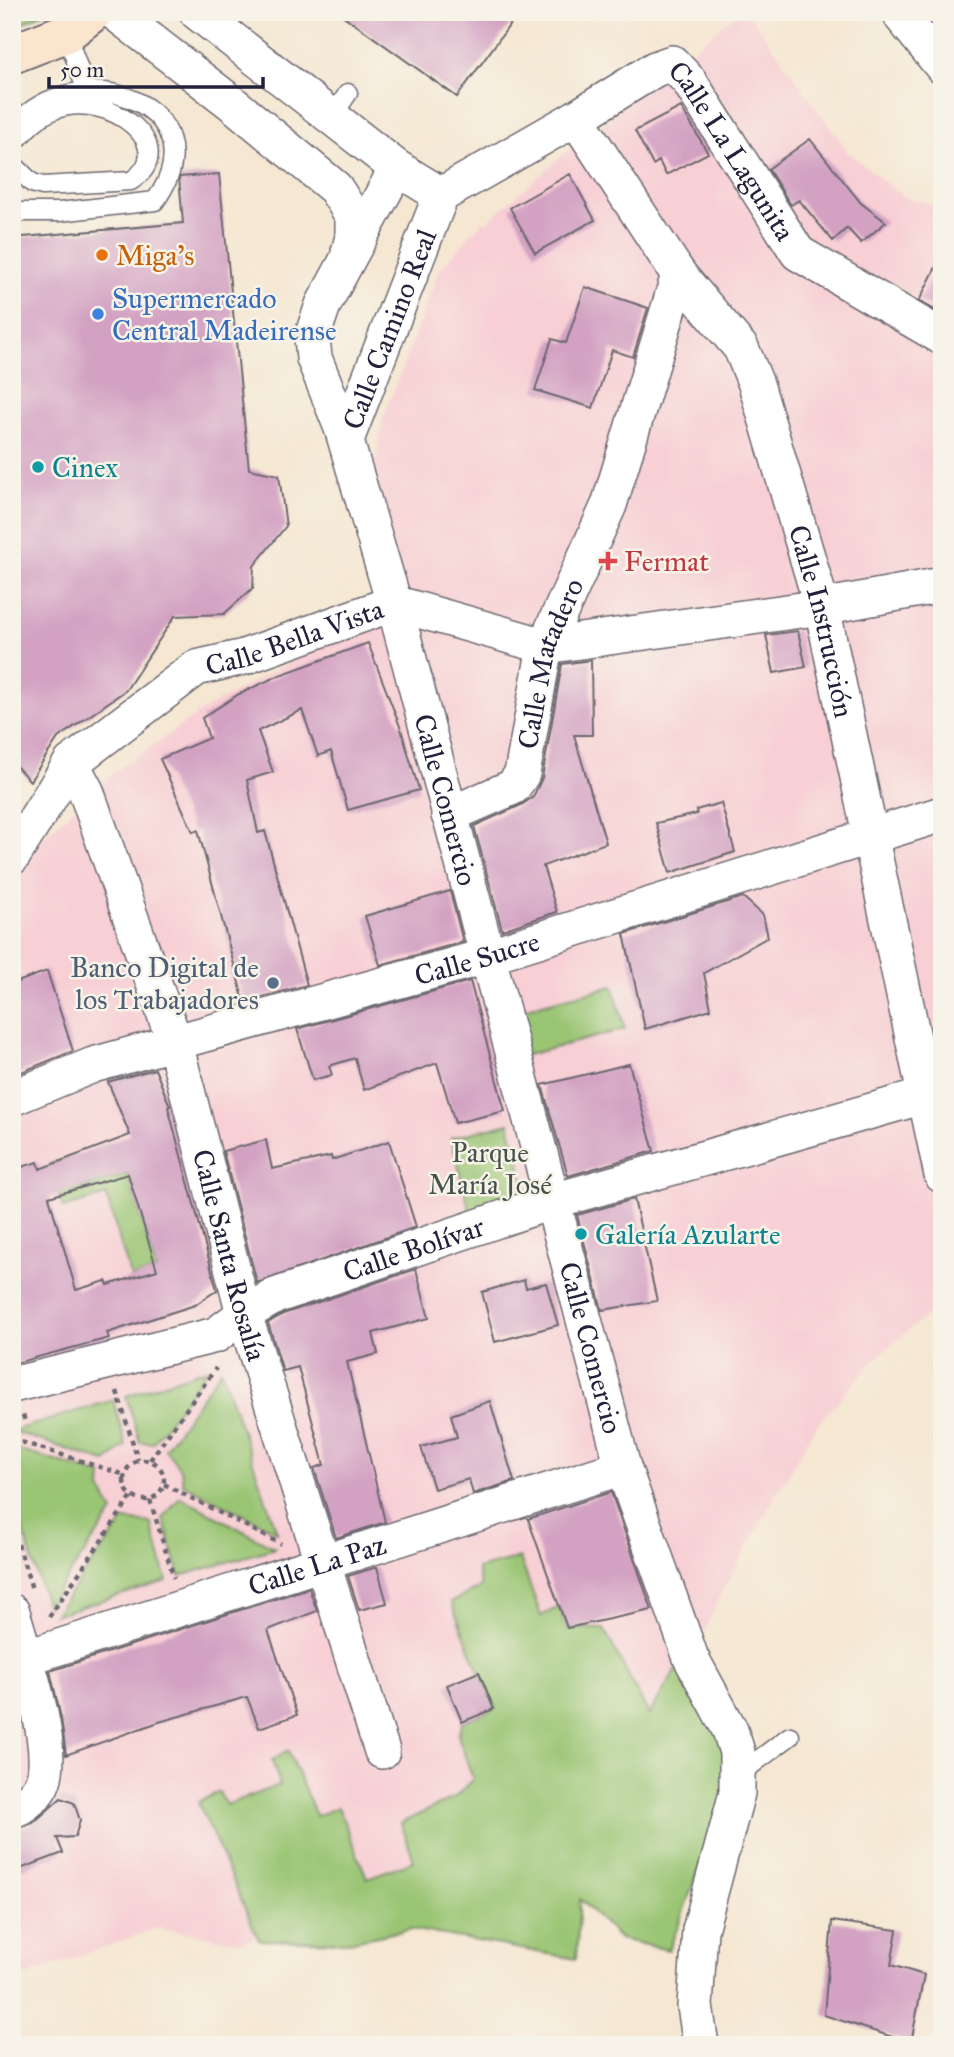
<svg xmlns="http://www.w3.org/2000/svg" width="954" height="2057" font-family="'IM FELL Great Primer',serif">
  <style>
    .built { fill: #f7cfd4 }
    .green { fill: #9ac573; stroke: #5e7457; stroke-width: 2 }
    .building { fill: #d3a2c3; fill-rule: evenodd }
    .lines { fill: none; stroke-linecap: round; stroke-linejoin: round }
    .lane-casing { stroke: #6c6770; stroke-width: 21 }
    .street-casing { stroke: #6c6770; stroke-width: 38 }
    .secondary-casing { stroke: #6c6770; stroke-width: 42 }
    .path { stroke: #6c6770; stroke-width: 4.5; stroke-dasharray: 5 5; stroke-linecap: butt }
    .lane { stroke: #fff; stroke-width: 18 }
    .street { stroke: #fff; stroke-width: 35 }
    .secondary { stroke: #fce5cf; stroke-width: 38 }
    .food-dot { fill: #e8710a; stroke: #f7f3e8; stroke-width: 2.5 }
    .shop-dot { fill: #3f7fe0; stroke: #f7f3e8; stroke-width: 2.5 }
    .culture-dot { fill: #0f9aa8; stroke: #f7f3e8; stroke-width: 2.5 }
    .health-dot { fill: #e0444e; stroke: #f7f3e8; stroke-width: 2.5 }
    .service-dot { fill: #5c6f8a; stroke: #f7f3e8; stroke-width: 2.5 }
    .labels { text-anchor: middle; stroke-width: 5; stroke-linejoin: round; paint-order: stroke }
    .street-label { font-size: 28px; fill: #22223b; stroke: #f7f3e8 }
    .food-label { font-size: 28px; fill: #c56008; stroke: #f7f3e8; text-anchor: start }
    .shop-label { font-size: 28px; fill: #366cbe; stroke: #f7f3e8; text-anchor: start }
    .culture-label { font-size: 28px; fill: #0d838f; stroke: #f7f3e8; text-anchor: start }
    .health-label { font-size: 28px; fill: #be3a42; stroke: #f7f3e8; text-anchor: start }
    .service-label { font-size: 28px; fill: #4e5e75; stroke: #f7f3e8; text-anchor: end }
    .park-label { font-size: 28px; fill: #46534c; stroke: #f7f3e8 }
  </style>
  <rect width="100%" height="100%" fill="#f7f3e8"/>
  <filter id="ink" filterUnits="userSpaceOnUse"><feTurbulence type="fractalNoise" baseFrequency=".0143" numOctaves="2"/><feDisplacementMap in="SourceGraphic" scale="14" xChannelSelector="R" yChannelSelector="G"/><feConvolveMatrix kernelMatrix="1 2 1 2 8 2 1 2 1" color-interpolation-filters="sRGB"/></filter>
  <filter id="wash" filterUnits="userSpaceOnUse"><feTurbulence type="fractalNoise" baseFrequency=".00686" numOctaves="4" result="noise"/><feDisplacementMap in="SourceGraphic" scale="28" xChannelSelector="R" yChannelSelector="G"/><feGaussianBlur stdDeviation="1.57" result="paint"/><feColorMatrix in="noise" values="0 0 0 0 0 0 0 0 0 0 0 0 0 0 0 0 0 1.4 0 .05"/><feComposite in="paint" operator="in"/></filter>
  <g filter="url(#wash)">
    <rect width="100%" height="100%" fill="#f5e7d2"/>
    <!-- built -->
    <path class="built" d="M739,12H748L849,153L904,197L942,207V1303L880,1354L815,1427L722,1591L677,1693L496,1860L242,1942L157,1928L12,1981V865L116,771L208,707L315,648L374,630L404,587L373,481L382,421L439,270L483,221L486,223L580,140Z"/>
    <!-- green -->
    <path class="green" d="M12,12H45L12,29Z
      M613,986L625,1029L523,1056L511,1012Z
      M509,1123L528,1197L470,1212L451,1138Z
      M71,1158L81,1188L128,1174L157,1270L131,1278L106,1195L63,1208L50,1164Z
      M207,1369L153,1443L140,1442L126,1396Z
      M221,1370L277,1532L183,1484L181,1470L165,1449Z
      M113,1400L126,1445L106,1462L12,1431Z
      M12,1448L102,1475L101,1489L113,1512L47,1606L12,1496Z
      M180,1497L275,1548L180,1576L163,1518Z
      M124,1520L151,1523L167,1581L54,1615Z
      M520,1558L541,1616L559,1607L567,1628L604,1629L649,1715L684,1656L728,1758L720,1812L669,1950L620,1939L580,1899L576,1959L411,1929L349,1942L259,1940L198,1802L219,1792L226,1805L280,1785L272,1760L288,1751L316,1816L338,1807L367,1878L414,1861L401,1823L455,1797L473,1780L458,1735L462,1722L494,1709L451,1602L481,1587L477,1569Z"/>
    <g id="blocks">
      <!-- building -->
      <path class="building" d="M338,12H519L457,97Z
        M681,107L708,153L666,175L659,161L653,165L635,131Z
        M810,139L861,203L886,222L861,243L847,228L833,241L799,200L791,205L768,169Z
        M219,174L249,469L279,475L286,526L254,566L253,588L224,614L175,616L126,690L58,738L30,781L12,762V238L183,223L179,177Z
        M570,174L595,220L535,253L510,208Z
        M942,255V314L919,301Z
        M585,287L648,308L633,357L612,350L593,408L535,390L552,339L566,343Z
        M798,631L806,667L774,673L766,635Z
        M368,643L401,729L419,790L348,810L331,751L318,756L302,710L258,731L273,772L247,780L258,833L265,831L307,985L244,1002L198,830L193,832L160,759L209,738L202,718L239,694L280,675Z
        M591,660L592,735H574L606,843L543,866L557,912L502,930L474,826L521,805L533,797L542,778L562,664Z
        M721,803L735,852L670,873L656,823L697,814L696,810Z
        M450,891L463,942L380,965L365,916Z
        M743,897L763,915L768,937L704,973L711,1009L645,1029L624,934Z
        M47,971L73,1051L12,1076V984Z
        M470,981L505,1111L455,1123L437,1063L364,1090L355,1058L329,1066L332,1075L313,1080L297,1029Z
        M629,1064L654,1151L568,1176L542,1085Z
        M155,1069L170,1106L168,1107L217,1290L195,1305L107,1333L109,1338L12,1364V1170L38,1162L40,1169L130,1135L108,1082ZM128,1174L157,1270L108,1285L106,1281L76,1290L49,1197Z
        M266,1140L272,1169L331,1156L332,1160L389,1141L416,1227L257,1283L223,1151Z
        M634,1199L657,1301L602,1310L577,1215Z
        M416,1269L429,1318L373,1333L378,1354L347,1362L385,1522L336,1538L314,1468L324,1465L298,1367L283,1371L268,1323L283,1314Z
        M524,1280L526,1288L546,1283L558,1325L495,1342L482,1292Z
        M490,1401L514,1481L473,1494L469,1479L434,1489L421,1447L457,1437L451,1415Z
        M611,1492L652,1610L567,1628L528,1519Z
        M377,1567L387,1603L359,1610L348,1576Z
        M309,1588L317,1611L268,1630L297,1715L259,1728L247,1697L159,1722L66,1755L61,1718L50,1671Z
        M479,1672L494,1709L462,1722L447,1685Z
        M61,1798L74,1803L80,1820L75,1837L57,1838L63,1853L12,1872V1830L33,1823Z
        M832,1921L897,1930L891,1965L924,1975L911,2043L824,2015Z"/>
    </g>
  </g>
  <g filter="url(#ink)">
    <use href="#blocks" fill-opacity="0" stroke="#6c6770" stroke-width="2"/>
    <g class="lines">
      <defs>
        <path id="lane" d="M66,33L87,92
          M332,117L348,93
          M12,128C81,49 222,109 155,201L59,212H12
          M12,145C25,131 36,117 54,110C109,88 183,148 131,181L43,186L32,183L15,166
          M737,1776L790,1736"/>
        <g id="street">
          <path d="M114,12L233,104L335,188L353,216V237L349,252"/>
          <path d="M197,12L397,168L441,195"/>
          <path d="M902,12V17L942,66"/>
          <path id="s1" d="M576,118L679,275L741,348L756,384L822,607L942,1175"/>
          <path id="s2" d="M397,168L323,305L312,337L314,358L342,428L394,603L623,1467L691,1658L730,1730L737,1752V1793L700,1930L695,2006L701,2045"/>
          <path id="s3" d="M441,195L576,118L655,69L672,63L689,81L798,253L942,337"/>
          <path id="s4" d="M346,440L441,195"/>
          <path id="s5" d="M71,763L86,791L175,1043L244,1314L382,1751"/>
          <path id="s6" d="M449,815L513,787L522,774L545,646L609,505L679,275"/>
          <path id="s7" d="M12,857L71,763L196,668L244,657L394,603L545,646L822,607L942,585"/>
          <path id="s8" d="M12,1098L93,1065L487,956L942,814"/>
          <path id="s9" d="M12,1385L216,1335L244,1314L275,1296L553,1201L942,1091"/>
          <path d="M12,1612C23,1651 56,1745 43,1781C39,1793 24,1807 12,1810"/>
          <path id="s10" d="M12,1662L623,1467"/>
        </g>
        <path id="secondary" d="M12,54L66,33L93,12"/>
      </defs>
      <!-- lane casing -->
      <use href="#lane" class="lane-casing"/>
      <!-- street casing -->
      <use href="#street" class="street-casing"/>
      <!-- secondary casing -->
      <use href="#secondary" class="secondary-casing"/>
      <!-- path -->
      <path class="path" d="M117,1391L138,1460
        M12,1421L26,1417
        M12,1439L125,1475
        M124 1480a20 20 0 1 1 40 0a20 20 0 1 1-40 0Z
        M150,1460L216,1368
        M164,1484L281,1544
        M150,1500L174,1578
        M12,1525L32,1589
        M49,1617L132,1496"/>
      <!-- lane -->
      <use href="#lane" class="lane"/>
      <!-- street -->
      <use href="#street" class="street"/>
      <!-- secondary -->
      <use href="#secondary" class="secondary"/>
    </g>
  </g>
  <!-- markers -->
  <circle class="food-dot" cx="102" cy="255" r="7"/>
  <circle class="shop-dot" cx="98" cy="314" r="7"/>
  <g class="culture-dot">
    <circle cx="38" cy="467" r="7"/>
    <circle cx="581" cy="1234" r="7"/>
  </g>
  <path class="health-dot" d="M604.5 550.5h7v7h7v7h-7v7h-7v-7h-7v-7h7z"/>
  <circle class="service-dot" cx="273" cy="983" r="7"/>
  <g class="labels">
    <!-- street labels -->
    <g class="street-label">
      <text dy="10" stroke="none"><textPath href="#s3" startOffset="373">Calle La Lagunita</textPath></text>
      <text dy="10" stroke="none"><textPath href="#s4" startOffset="119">Calle Camino Real</textPath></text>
      <text dy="10" stroke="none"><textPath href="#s1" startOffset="569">Calle Instrucción</textPath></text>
      <text dy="10" stroke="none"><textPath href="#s7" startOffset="371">Calle Bella Vista</textPath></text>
      <text dy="10" stroke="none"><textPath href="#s6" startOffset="200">Calle Matadero</textPath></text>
      <text dy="10" stroke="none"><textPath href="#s2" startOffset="672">Calle Comercio</textPath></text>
      <text dy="10" stroke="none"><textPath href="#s8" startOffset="486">Calle Sucre</textPath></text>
      <text dy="10" stroke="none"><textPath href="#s9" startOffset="427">Calle Bolívar</textPath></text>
      <text dy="10" stroke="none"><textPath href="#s5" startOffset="518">Calle Santa Rosalía</textPath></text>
      <text dy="10" stroke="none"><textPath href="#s2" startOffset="1239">Calle Comercio</textPath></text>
      <text dy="10" stroke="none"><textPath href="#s10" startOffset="320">Calle La Paz</textPath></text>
    </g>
    <!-- food labels -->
    <g class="food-label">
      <text x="116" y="265">Miga's</text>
    </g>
    <!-- shop labels -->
    <g class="shop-label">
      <text x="112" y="308">Supermercado<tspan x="112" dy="32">Central Madeirense</tspan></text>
    </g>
    <!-- culture labels -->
    <g class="culture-label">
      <text x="52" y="477">Cinex</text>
      <text x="595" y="1244">Galería Azularte</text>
    </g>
    <!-- health labels -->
    <g class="health-label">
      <text x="624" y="571">Fermat</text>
    </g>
    <!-- service labels -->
    <g class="service-label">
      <text x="259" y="977">Banco Digital de<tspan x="259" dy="32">los Trabajadores</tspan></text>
    </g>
    <!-- park labels -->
    <g class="park-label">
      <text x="490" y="1162">Parque<tspan x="490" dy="32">María José</tspan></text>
    </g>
  </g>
  <!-- margin -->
  <rect width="954" height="2057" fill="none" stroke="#f7f3e8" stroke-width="42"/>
  <!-- scale -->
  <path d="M49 77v10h214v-10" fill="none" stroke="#22223b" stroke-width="3.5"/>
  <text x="60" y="77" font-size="21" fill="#22223b" stroke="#f7f3e8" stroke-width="5" paint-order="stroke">50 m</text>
</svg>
